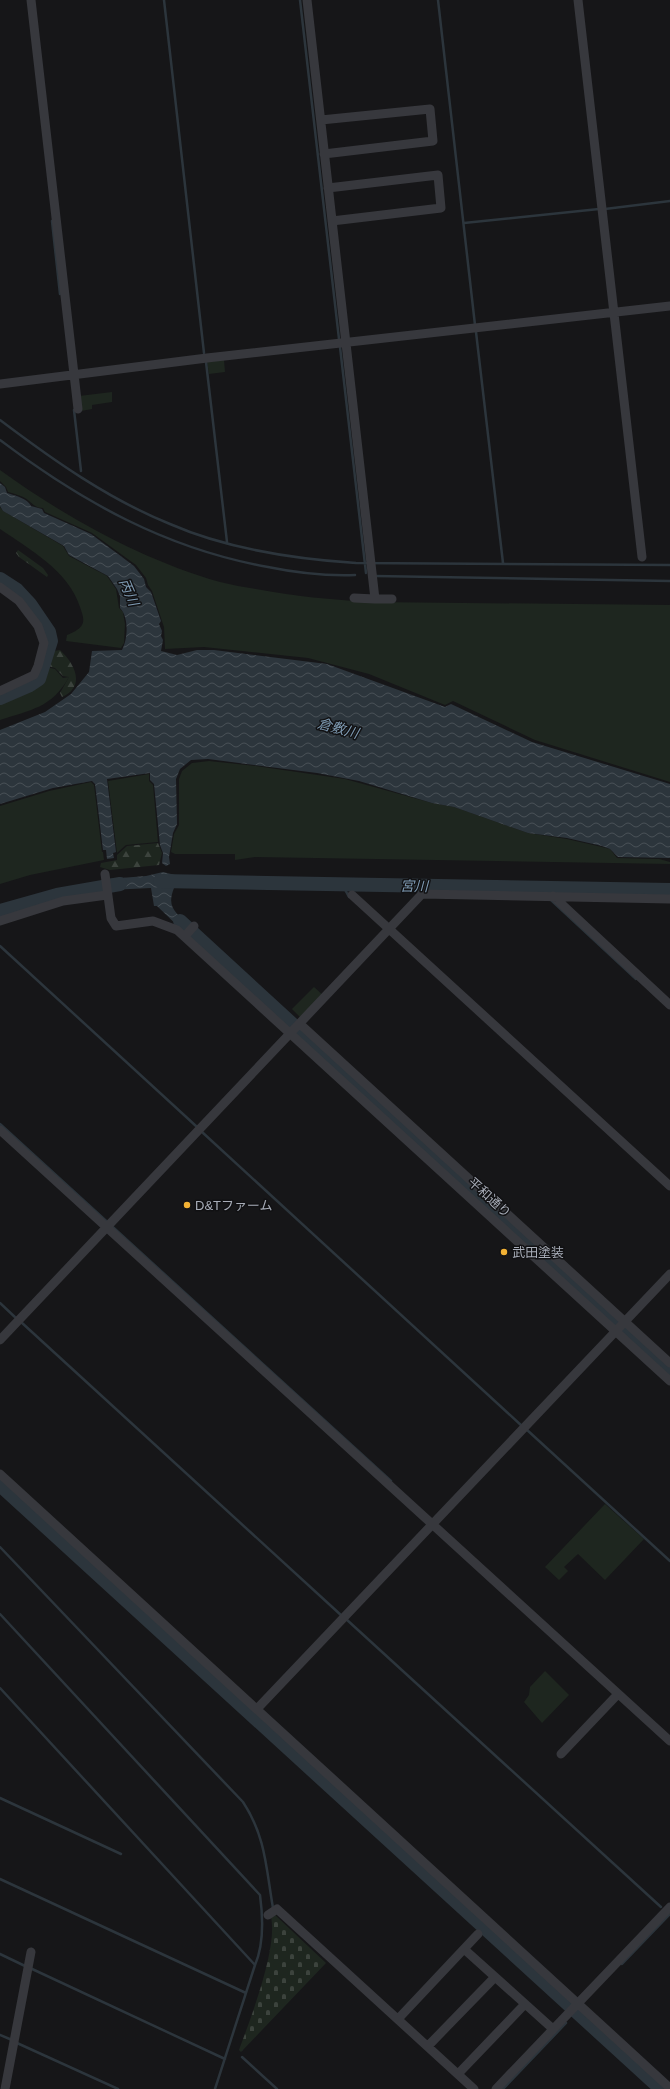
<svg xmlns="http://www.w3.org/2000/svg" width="670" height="2089" font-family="Helvetica,'Noto Sans JP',sans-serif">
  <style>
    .grass { fill: #1e261f }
    .forest { fill: url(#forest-firs) }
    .cemetery { fill: url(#cemetery-stones) }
    .water { fill: url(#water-waves) }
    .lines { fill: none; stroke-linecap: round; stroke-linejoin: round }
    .stream { stroke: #2c353c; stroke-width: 2.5 }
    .river { stroke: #2c353c; stroke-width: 14 }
    .minor { stroke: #37383d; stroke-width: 9 }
    .poi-dot { fill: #f2b134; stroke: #111113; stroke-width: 1.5 }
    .labels { text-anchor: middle; stroke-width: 3; stroke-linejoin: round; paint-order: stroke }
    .street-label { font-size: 13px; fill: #a8adb8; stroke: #111113 }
    .poi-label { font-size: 13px; fill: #a8adb8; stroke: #111113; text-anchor: start }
    .water-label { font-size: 14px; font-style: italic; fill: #7f9bb3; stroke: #111113 }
  </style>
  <defs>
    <pattern id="forest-firs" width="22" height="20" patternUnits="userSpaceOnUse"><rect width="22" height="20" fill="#1e261f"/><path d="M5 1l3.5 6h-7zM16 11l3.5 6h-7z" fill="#3c433d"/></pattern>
    <pattern id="cemetery-stones" width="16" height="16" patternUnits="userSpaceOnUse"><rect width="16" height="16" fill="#1e261f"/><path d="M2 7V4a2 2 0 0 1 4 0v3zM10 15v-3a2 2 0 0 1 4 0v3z" fill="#3c433d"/></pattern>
    <pattern id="water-waves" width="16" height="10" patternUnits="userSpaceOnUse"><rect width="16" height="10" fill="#2c353c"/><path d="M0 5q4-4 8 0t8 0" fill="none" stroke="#485056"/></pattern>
  </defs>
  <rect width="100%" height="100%" fill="#161618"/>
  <!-- grass -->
  <path class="grass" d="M224,360L225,372L209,374L207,362Z
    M112,392V402L92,405V409L81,411L79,396Z
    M0,470C65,517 142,560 220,582C232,585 244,587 256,589C294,596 332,600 371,602L670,605V782L535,740L453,701L445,705L369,674L308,658L204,647L165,649L164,627L152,591L148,585L146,578L136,565L92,533L45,512L43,508C36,508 34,505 29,501C24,496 15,494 8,492L6,487L0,481Z
    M0,507L3,511L63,546L69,556L107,576L116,589L119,608L123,612L125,624L124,643L121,648L66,641L67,635C72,633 79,630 82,625C85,620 82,613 80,607C69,571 29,549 0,529Z
    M47,667L55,669L63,678L69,677C52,708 30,710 0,720V702C19,694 41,689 47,667Z
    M209,761L256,766L345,779L432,803L454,807L528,833L567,839L602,847L610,849L617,858L659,859L670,862V864L255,857L235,860V854H175L171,852L174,834L179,825V779L182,771L192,763Z
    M149,774V781L153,785L158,842L126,845L117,853L108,781Z
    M91,782L94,785L102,852H103L104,860L30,875L0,884V806L49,791Z
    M314,987L324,996L302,1019L292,1009Z
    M605,1504L644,1539L605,1580L578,1554L564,1567L568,1571L559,1580L545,1567Z
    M545,1671L569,1695L542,1723L524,1702L529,1695L530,1687Z"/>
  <!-- forest -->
  <path class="forest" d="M18,550L43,568L48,575L47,577L19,557L16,553Z
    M60,650C75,664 86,686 62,697L60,693L69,677L63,676L55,668L48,666L54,651Z
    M158,843L162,853L159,865L110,870L100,867L101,863L117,860V855L127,846Z"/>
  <!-- cemetery -->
  <path class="cemetery" d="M274,1914L326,1963L241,2052L239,2050C250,2020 278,1948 271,1917Z"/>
  <!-- water -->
  <path class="water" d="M0,483L5,487L7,493C16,496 27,498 31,506L42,509L44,513L91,534L134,566L144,579L146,587L151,592L161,621L159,624L162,631L161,636L163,640L161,651L177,655L197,650H214L327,664L445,707L451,704L532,742L670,784V858L618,857L610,849L602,846L567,838L528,833L454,807L432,803L359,781L317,773L208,759L191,760L180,769L176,779L177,824L173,833L169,857L170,864L166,866L162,863L163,853L160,845L154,784L150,780V773L107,779L116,852L113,853L114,858L107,859L106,850H103L95,784L92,781L53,788L0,804V730L45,712L71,694L89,672L92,651L122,650C128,639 129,617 120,608V596L117,589L108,576L69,555L64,546L3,511L0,506Z
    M163,872L179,876L180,886L174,888C166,908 176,913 190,925L184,932L157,906H154L151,888L109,890L108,879L146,876Z"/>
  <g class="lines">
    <!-- stream -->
    <path class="stream" d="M164,0L204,353
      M300,0L339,339
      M438,0L475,325
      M605,209L670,201
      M52,221L60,294
      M464,223L599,209
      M476,332L503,563
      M340,347L366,573
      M206,362L227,542
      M74,410L81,471
      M0,420C53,460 108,499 170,524C227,549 294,559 356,563L670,565
      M0,440C82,502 167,549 268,567C297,573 326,576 355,575
      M375,576L670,581
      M342,884L349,897
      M551,900L636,979
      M0,946L196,1126
      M0,1124L391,1481
      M202,1132L522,1426
      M0,1303L17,1319
      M21,1322L342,1616
      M526,1429L670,1561
      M0,1547L243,1802C266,1837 266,1868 273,1908
      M0,1614L260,1895C263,1917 264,1944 255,1965
      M346,1619L661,1907
      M0,1688L255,1965L215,2089
      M0,1798L121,1854
      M0,1879L246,1993
      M0,1954L25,1966
      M622,1964L670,1914
      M30,1968L225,2059
      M0,2035L12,2040
      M17,2043L118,2089
      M242,2057L277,2089
      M503,2089L566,2023"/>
    <!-- river -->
    <path class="river" d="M0,579L17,590L30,604L49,632L51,641L39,679L30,685L0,698
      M160,881L670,890
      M0,911L57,895L120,884
      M180,921L670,1371
      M0,1485L661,2089"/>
    <!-- minor -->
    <path class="minor" d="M31,0L78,409
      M307,0L375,599H392
      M578,0L642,557
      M321,120L430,109L433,141L324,154
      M328,188L438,175L441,208L332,221
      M0,384L207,358L670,306
      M0,587L19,601L38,626L44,643L38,666L34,675L0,691
      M354,598L375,599
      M105,874L111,918L116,926L153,921L177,930L670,1381
      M352,895L670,1186
      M553,896L670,1005
      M0,921L63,901L107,895
      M185,936L194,926
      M300,1024L670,1363
      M0,1130L670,1741
      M0,1340L422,894L670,899
      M0,1474L670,2088
      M257,1709L670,1274
      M561,1754L618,1694
      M268,1915L277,1909L474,2089
      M464,1949L553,2029
      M398,2019L478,1934
      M428,2046L495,1977
      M458,2074L525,2004
      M5,2089L31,1952
      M496,2089L670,1907"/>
  </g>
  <!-- markers -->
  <g class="poi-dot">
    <circle cx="187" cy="1205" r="4"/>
    <circle cx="504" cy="1252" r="4"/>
  </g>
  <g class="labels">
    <!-- street labels -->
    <g class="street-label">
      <text transform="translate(490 1197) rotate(42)" y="5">平和通り</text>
    </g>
    <!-- poi labels -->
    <g class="poi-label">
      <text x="195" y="1210">D&amp;Tファーム</text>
      <text x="512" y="1257">武田塗装</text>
    </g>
    <!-- water labels -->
    <g class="water-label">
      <text transform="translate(129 592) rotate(67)" y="5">丙川</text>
      <text transform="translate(338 728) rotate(15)" y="5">倉敷川</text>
      <text transform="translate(414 886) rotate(1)" y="5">宮川</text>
    </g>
  </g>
</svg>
